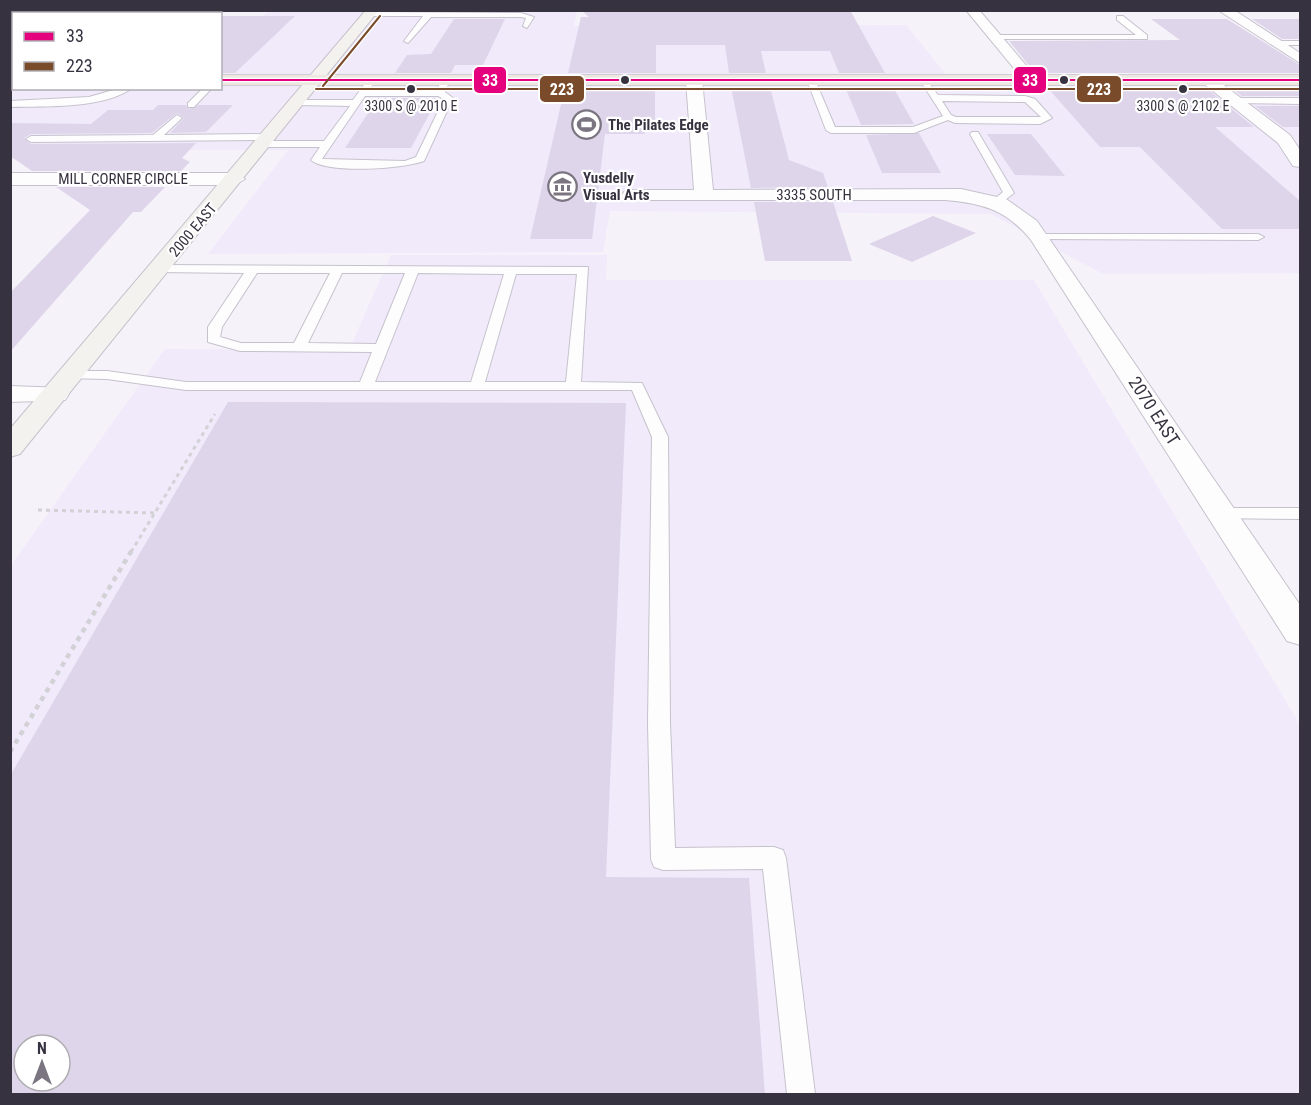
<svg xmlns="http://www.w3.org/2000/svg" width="1311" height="1105" font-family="'Roboto Condensed',sans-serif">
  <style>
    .built { fill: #f0eafb; fill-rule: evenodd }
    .building { fill: #ded5ea; fill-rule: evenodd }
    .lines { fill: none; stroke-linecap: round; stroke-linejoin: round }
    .lane-casing { stroke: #c6c2cc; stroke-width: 2 }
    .street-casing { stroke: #c6c2cc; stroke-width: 2 }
    .secondary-casing { stroke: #c6c2cc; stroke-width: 2 }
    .primary-casing { stroke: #cfcdd3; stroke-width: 2 }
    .path-far1 { stroke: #d2d1d5; stroke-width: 3; stroke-dasharray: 4 4; stroke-linecap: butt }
    .path { stroke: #d2d1d5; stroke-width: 4.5; stroke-dasharray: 5 5; stroke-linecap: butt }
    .lane { fill: #fefdfe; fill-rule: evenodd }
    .street { fill: #fefdfe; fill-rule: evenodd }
    .secondary { fill: #f4f2ef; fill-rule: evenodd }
    .primary { fill: #ece7e0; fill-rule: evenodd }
    .bus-1-casing { stroke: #fff; stroke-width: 4.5 }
    .bus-2-casing { stroke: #fff; stroke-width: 4.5 }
    .bus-1 { stroke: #e5007d; stroke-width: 2 }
    .bus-2 { stroke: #7a4b2a; stroke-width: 2 }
    .bus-dot { fill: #37323f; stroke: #fff; stroke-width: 2 }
    .labels { text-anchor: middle; stroke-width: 4.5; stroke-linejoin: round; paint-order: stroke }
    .far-bus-label { font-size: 14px; fill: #37323f; stroke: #fff }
    .far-poi-label { font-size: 15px; font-weight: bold; fill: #37323f; stroke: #fff; text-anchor: start }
    .far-street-label { font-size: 15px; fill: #37323f; stroke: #fff }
    .street-label { font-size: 18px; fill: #37323f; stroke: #fff }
    .line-badge { stroke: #fff; stroke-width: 2 }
    .badge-label { font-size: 16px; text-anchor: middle; font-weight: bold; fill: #fff }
  </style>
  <rect width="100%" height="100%" fill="#f5f2fa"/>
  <!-- built -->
  <path class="built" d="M362,10L577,11L574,26L906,25L957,88H1300V273L1103,274L991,214L610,211L603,252L208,254L288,150H11L10,89L220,88L221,27H250L268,11Z
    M391,255H607L606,280H1034L1300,725V1094H11V565L165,349L349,350ZM24,1045H60V1081H24Z"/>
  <!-- building -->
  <path class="building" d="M581,10H850L885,73H839L830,51H761L766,73H729L725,45H656V73H568L581,17H589Z
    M220,16H295L235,73H220Z
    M454,19H505L483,65H455L451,73H395L407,55L431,54Z
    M1151,19H1227L1300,65V73H1035L1009,41L1180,40Z
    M1252,19H1300V39H1282Z
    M565,87H655V122H645V134H605L592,239H530Z
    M731,87H770L789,160L823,173L828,187L751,188Z
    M845,87H893L914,124L861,125Z
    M1047,87H1205L1254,127H1215L1300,201V229H1222L1140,147H1100Z
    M1230,87H1300V96H1242Z
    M378,98H438L411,148H345Z
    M158,105H186L188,109L199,105H233L206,132L170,133L184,118L177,113L152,133L31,134L24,138L31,144L196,143L182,158L190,162L181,171H32L10,156V123L91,124L108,110H153Z
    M1255,106H1300V127H1283Z
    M919,133L941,173H882L866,135Z
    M987,134H1031L1065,176L1015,175Z
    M56,187H165L141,212H133L10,352V293L90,210Z
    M754,202H833L852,261H765Z
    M933,216L976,233L912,262L869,244Z
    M228,402L626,403L606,877L749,878L765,1095H10V776ZM24,1045H60V1081H24Z"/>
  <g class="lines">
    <defs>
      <path id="lane" d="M370,12L521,13L534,17L527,28L523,26L526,18L521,17H431L408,43L404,41L423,16H367Z
        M1117,16H1123L1147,35V39H997L993,37L997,35H1136L1117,20Z
        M1275,41H1300V45H1272Z
        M811,77L815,80L835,127H913L943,116L920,80L924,77L938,95L1025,96L1035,99L1052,118L1040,124L955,123L948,120L914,133H831L826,130L807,80ZM942,101L1025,102L1041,117H956L951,115Z
        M369,78L376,80L369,90H437L443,78L450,80L445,92L453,98L424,161C403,169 327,174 311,160L320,147H264L259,144L264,141H324L350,106L298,105L294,102L295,100H353ZM365,96H438L444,99L416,157L405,161L322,159Z
        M120,88H132C104,109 44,106 10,107V101L89,97Z
        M203,88H212L194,107H188V103Z
        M1233,98H1300V104L1230,103V99Z
        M177,115L182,118L164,135L269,134L274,137L269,140L31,142L26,139L31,136L153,135Z
        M972,132H978L1014,193L1001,203L992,201L1003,192L970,134Z
        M1040,234H1258L1264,237L1258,240L1036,239L1034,237Z
        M160,265L588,267L581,382L642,383L668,437L670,723L675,848L774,847L783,850L786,858L815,1094H787L763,869L663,870L654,867L651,859L648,723L652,437L632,390H186L107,379L66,378L64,375L66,372L71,371H107L186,382H360L372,352L240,351L208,342V327L244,273L156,272L154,269ZM257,273H330L294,343H241L220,337L222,327ZM342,273H405L376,344L308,343ZM418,273L504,274L471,382H375ZM516,274H577L566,382H485Z
        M1222,508H1300V519L1216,518L1213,514L1216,510Z"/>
      <path id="street" d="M966,10H979L1036,77L1039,80L1036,83H1026Z
        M1218,10H1234L1300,53V63Z
        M10,42H14V50H10Z
        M694,75L702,80L713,190L961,189L1006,199L1037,221L1300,605V645L1287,641L1031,240C1007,210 982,203 945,200H624L621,196L624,192L631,190H694L686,80Z
        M1208,75L1213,77L1290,135L1300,150V167L1293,166L1278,143L1203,83L1200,80L1203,77Z
        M10,173H235L245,179L235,185H10Z
        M10,386L65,388L69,394L65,400L10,402Z"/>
      <path id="secondary" d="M366,10H379L20,454L10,457V429Z"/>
      <path id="primary" d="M10,74H14V84H10Z
        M220,75H1300V85H220Z"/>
    </defs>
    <!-- lane casing -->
    <use href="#lane" class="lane-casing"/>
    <!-- street casing -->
    <use href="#street" class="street-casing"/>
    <!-- secondary casing -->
    <use href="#secondary" class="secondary-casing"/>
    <!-- primary casing -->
    <use href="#primary" class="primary-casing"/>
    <!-- path-far1 -->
    <path class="path-far1" d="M38,510L156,513
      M131,552L215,414"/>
    <!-- path -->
    <path class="path" d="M10,752L132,550"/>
    <!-- lane -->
    <use href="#lane" class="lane"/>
    <!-- street -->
    <use href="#street" class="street"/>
    <!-- secondary -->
    <use href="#secondary" class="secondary"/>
    <!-- primary -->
    <use href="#primary" class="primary"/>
    <defs>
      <path id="bus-1" d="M220,80H1300"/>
      <path id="bus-2" d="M323,86L380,16
        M316,89H1300"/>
    </defs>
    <!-- bus-1 casing -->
    <use href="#bus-1" class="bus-1-casing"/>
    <!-- bus-2 casing -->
    <use href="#bus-2" class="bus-2-casing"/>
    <!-- bus-1 -->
    <use href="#bus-1" class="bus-1"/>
    <!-- bus-2 -->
    <use href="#bus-2" class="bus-2"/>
  </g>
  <!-- icons -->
  <defs>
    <symbol id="stadium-ring" viewBox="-11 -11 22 22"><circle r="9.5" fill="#fff" stroke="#7a7580" stroke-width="1.5"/><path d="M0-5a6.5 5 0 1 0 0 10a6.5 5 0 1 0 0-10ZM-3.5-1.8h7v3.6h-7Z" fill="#7a7580"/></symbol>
    <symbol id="museum-ring" viewBox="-11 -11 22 22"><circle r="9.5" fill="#fff" stroke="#7a7580" stroke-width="1.5"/><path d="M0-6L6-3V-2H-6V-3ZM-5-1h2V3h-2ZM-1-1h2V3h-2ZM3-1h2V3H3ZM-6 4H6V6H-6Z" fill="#7a7580"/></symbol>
  </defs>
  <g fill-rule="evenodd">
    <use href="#stadium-ring" x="570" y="108" width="33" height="33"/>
    <use href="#museum-ring" x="546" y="170" width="33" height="33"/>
  </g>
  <!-- markers -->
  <g class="bus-dot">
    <circle cx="625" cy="80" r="5"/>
    <circle cx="1064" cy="80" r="5"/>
    <circle cx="411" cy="89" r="5"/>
    <circle cx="1183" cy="89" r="5"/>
  </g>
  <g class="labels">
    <!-- far-bus labels -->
    <g class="far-bus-label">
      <text x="411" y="111">3300 S @ 2010 E</text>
      <text x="1183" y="111">3300 S @ 2102 E</text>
    </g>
    <!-- far-poi labels -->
    <g class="far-poi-label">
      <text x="608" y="130">The Pilates Edge</text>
      <text x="583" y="183">Yusdelly<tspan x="583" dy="17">Visual Arts</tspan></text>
    </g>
    <!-- far-street labels -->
    <g class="far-street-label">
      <text x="123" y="184">MILL CORNER CIRCLE</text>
      <text x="814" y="200">3335 SOUTH</text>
      <text transform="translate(193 230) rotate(-50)" y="5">2000 EAST</text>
    </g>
    <!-- street labels -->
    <g class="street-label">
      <text transform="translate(1154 411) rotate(57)" y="6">2070 EAST</text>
    </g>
  </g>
  <g class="line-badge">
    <rect x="473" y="66" width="34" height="28" rx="6" fill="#e5007d"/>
    <rect x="1013" y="66" width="34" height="28" rx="6" fill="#e5007d"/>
    <rect x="539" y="75" width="46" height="28" rx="6" fill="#7a4b2a"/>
    <rect x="1076" y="75" width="46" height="28" rx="6" fill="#7a4b2a"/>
  </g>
  <g class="badge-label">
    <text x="490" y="86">33</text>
    <text x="1030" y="86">33</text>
    <text x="562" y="95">223</text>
    <text x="1099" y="95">223</text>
  </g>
  <!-- border -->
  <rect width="1311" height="1105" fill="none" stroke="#37323f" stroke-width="24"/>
  <!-- legend -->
  <rect x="12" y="12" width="210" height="78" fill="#ffffff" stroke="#afadb2" stroke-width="1.5"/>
  <rect x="24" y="32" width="30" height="9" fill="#e5007d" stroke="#afadb2" stroke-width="1.5"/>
  <text x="66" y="42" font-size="18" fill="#37323f">33</text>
  <rect x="24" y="62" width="30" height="9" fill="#7a4b2a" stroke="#afadb2" stroke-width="1.5"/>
  <text x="66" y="72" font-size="18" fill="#37323f">223</text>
  <!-- north arrow -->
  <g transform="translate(42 1063)"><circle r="28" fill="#ffffff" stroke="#afadb2" stroke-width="1.5"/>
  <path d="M0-4.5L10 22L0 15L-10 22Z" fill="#7a7580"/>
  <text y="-9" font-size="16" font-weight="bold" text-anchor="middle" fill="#37323f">N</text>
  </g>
</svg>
